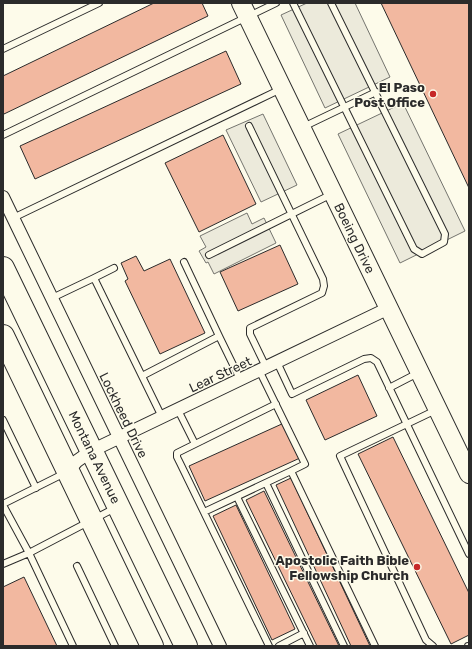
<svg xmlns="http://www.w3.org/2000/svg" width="472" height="649" font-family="Rubik,sans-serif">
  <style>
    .parking { fill: #eceadb; stroke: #74746e }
    .building { fill: #f2b8a0; stroke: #2b2b2b }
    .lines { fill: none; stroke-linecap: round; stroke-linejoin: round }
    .lane-casing { stroke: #2b2b2b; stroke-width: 8 }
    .street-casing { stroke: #2b2b2b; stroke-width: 14 }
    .secondary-casing { stroke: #2b2b2b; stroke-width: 20 }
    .highway-casing { stroke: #2b2b2b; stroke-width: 24 }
    .lane { stroke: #fdfbea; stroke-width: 6 }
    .street { stroke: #fdfbea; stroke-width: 12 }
    .secondary { stroke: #fdfbea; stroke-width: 18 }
    .highway { stroke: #fdfbea; stroke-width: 22 }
    .poi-dot { fill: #c62828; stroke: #fdfbea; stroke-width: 1.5 }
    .labels { text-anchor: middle; stroke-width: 3; stroke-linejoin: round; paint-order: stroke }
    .poi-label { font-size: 13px; font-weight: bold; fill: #2b2b2b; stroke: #fdfbea; text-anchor: end }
    .street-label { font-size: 13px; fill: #2b2b2b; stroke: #fdfbea }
  </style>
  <rect width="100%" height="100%" fill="#fdfbea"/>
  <!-- parking -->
  <path class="parking" d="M307,3H355L390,77L325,108L281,15Z
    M403,103L465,231L400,263L338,134Z
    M263,114L297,185L261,202L226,130Z
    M247,213L252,224L264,218L276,243L214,274L208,262L206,263L199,251L206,247L200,236Z"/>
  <!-- building -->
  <path class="building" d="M154,3H202L208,16L4,114L3,111V76Z
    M381,3H469V188Z
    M226,51L241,84L35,179L20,146Z
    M223,135L256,204L199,232L165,163Z
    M280,245L298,284L238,311L220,272Z
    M136,256L144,271L170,259L205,333L160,354L125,281L128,279L121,263Z
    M358,375L377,416L325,440L306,400Z
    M284,423L300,458L205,501L189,466Z
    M393,437L469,593V635L451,644L358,454Z
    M291,478L370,646H351L276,485Z
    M264,491L339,646H317L246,500Z
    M236,505L295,629L272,640L213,516Z
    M24,577L57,646H3V587Z"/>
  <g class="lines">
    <defs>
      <path id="lane" d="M293,3L414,249L422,254L444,242L445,234L331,3
        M3,49L99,3
        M249,126L323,279L324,286L322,293L250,328V334L266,367
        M303,127L376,92
        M3,135L276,3
        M13,218L281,89
        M209,255L332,194
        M184,262L219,336
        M94,278L114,268
        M52,298L94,278L162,417
        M277,362L292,394L364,359L371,358L377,362L469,554
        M259,370L305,464L291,471L375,646
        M142,376L219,336L240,379
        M389,388L418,373
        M178,410L195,444
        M3,420L36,488
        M266,483L344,646
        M237,497L310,646
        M3,504L65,473
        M3,505L29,553L3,564
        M204,512L291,471
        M77,566L115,646
        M73,646L29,553L115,508
        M269,646L180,463L177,457V453L276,404
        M279,646L304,633
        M433,646L426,640L340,456L436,410
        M468,646H469"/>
      <path id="street" d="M3,197L220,646
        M68,471L77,461L91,451L389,308"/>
      <path id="secondary" d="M241,3L469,474"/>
      <path id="highway" d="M3,268L186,646
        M3,336L152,646"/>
    </defs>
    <!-- lane casing -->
    <use href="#lane" class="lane-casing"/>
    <!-- street casing -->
    <use href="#street" class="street-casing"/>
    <!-- secondary casing -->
    <use href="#secondary" class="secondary-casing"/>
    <!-- highway casing -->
    <use href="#highway" class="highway-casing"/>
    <!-- lane -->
    <use href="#lane" class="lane"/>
    <!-- street -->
    <use href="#street" class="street"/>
    <!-- secondary -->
    <use href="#secondary" class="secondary"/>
    <!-- highway -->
    <use href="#highway" class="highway"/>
  </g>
  <!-- markers -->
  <g class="poi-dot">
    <circle cx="433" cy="94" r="4"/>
    <circle cx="417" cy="567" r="4"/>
  </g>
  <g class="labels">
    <!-- poi labels -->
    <g class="poi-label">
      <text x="425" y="92">El Paso<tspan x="425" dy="15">Post Office</tspan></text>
      <text x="409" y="565">Apostolic Faith Bible<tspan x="409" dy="15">Fellowship Church</tspan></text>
    </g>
    <!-- street labels -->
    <g class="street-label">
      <text transform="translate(355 238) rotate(64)" y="5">Boeing Drive</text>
      <text transform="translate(220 374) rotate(-25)" y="5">Lear Street</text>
      <text transform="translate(124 415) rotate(64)" y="5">Lockheed Drive</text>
      <text transform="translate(95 457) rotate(64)" y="5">Montana Avenue</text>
    </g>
  </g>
  <!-- border -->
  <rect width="472" height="649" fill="none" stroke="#2b2b2b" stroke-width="8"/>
</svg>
